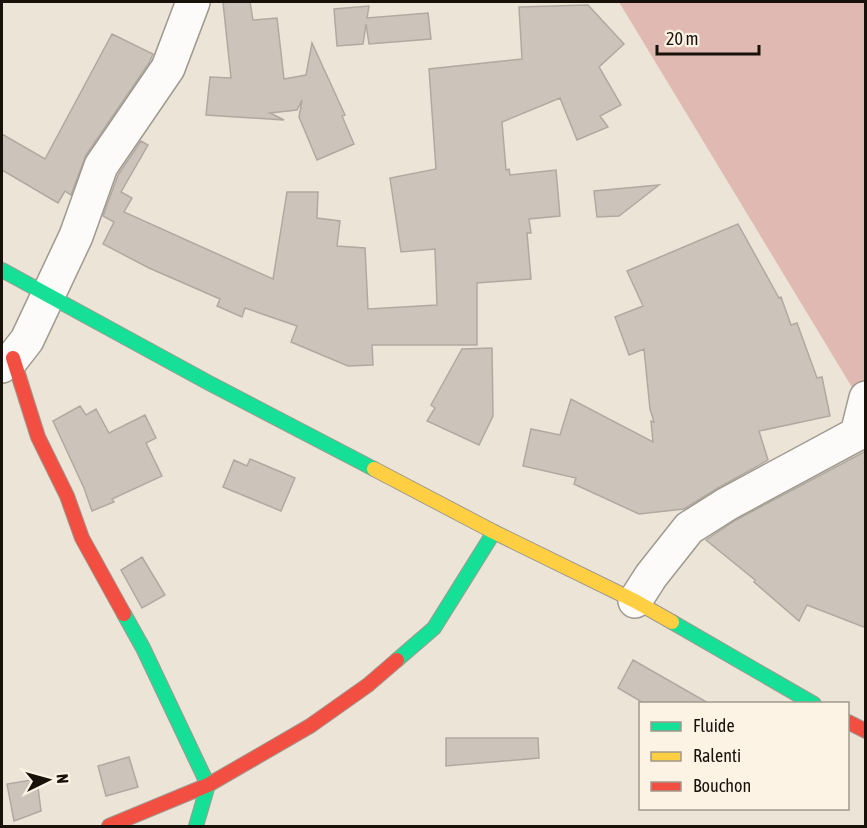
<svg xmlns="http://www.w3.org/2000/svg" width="867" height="828" font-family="'Asap Condensed',sans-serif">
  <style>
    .forest { fill: #e0bab2 }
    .building { fill: #ccc3ba; stroke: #b1a9a1; stroke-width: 1.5 }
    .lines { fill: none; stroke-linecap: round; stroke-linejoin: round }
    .street-casing { stroke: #9f998f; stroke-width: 36 }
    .fast-casing { stroke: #9f998f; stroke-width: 16 }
    .slow-casing { stroke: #9f998f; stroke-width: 16 }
    .jam-casing { stroke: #9f998f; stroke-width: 16 }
    .street { stroke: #fcfbf9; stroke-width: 33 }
    .fast { stroke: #16e098; stroke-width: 14 }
    .slow { stroke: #ffcf43; stroke-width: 14 }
    .jam { stroke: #f24e42; stroke-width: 14 }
  </style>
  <rect width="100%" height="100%" fill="#ece4d7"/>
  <!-- forest -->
  <path class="forest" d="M619,2H865L866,380L853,389Z"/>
  <!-- building -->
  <path class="building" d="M223,2H250L253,20L277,18L284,79L306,75L312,43L345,115L342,116L354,144L317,160L299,117L302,100L297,110L270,113L284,120L206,115L210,77L231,78Z
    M588,5L624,44L599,67L621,105L600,116L608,127L577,140L560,98L502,122L506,170L509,169L510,175L556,170L560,216L529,219L531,233H527L531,279L477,283V345H372L373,365L348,366L291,342L297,326L245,308L242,317L217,306L220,299L149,268L103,244L114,222L103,216L118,175L141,141L148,145L121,192L132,198L124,212L273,279L287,192H318L317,218L340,221L337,246L365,248L368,309L437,305L435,249L401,252L390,178L436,169L429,69L522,59L519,7Z
    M369,6L367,18L428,13L431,39L369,44L366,24L363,44L337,46L334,9Z
    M112,34L153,54L149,63L86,155L71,195L65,191L58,203L2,170V134L45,159Z
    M659,185L619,216L597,217L594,191Z
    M738,224L779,298L781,297L791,325L797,323L817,378L822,377L830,416L759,431L768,460L718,488L684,509L639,514L574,484L576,478L523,466L531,429L560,435L571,399L653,442L651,421L654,422L650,409L644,349L629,355L615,317L643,306L627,271Z
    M492,348L493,416L479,445L427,421L435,408L431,405L462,349Z
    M80,406L86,415L96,409L109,433L145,415L156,438L146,443L162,476L112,499L114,502L92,511L84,488L53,421Z
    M866,451V628L807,605L799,621L754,582L755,580L706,540L736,520Z
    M250,459L295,478L281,511L223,487L234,460L247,466Z
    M142,557L165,595L142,608L121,570Z
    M633,660L710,704H645L618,688Z
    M446,738H538L539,758L446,766Z
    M129,757L138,787L106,796L98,766Z
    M37,779L41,811L14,821L7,784Z"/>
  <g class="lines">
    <defs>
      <path id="street" d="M2,366L13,358L27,340L76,236L101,166L168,68L193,2
        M857,434L866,398
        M635,601L651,576L689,528L727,504L866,429"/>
      <path id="fast" d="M2,270L209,383L374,469
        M124,614L143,648L208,785L196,826
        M672,622L814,704
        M397,660L434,628L494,532"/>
      <path id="slow" d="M374,469L494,532L635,601L672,622"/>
      <path id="jam" d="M13,358L38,437L67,496L82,538L124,614
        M848,722L866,731
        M109,826L208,785L310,726L368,685L397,660"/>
    </defs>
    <!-- street casing -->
    <use href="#street" class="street-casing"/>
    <!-- fast casing -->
    <use href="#fast" class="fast-casing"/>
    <!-- slow casing -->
    <use href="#slow" class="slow-casing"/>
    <!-- jam casing -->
    <use href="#jam" class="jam-casing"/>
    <!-- street -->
    <use href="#street" class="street"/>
    <!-- fast -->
    <use href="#fast" class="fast"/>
    <!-- slow -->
    <use href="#slow" class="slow"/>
    <!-- jam -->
    <use href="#jam" class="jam"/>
  </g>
  <!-- border -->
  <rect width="867" height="828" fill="none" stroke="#171109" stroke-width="6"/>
  <!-- legend -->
  <rect x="639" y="702" width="210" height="108" fill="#fdf3e5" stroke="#a1998d" stroke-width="1.5"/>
  <rect x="651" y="722" width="30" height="9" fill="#16e098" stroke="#a1998d" stroke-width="1.5"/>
  <text x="693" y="732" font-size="18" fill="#171109">Fluide</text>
  <rect x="651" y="752" width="30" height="9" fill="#ffcf43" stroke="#a1998d" stroke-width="1.5"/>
  <text x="693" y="762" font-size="18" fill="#171109">Ralenti</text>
  <rect x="651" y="782" width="30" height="9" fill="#f24e42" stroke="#a1998d" stroke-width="1.5"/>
  <text x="693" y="792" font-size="18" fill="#171109">Bouchon</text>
  <!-- north arrow -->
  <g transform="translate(48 780) rotate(85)" stroke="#fdf3e5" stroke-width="4.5" paint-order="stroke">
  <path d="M0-4.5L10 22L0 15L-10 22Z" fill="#171109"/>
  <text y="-9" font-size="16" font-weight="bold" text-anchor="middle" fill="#171109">N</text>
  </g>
  <!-- scale -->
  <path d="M657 45v9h102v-9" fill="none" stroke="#171109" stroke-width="3"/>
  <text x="666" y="45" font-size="18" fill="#171109" stroke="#fdf3e5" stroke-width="4.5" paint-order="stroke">20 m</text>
</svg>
